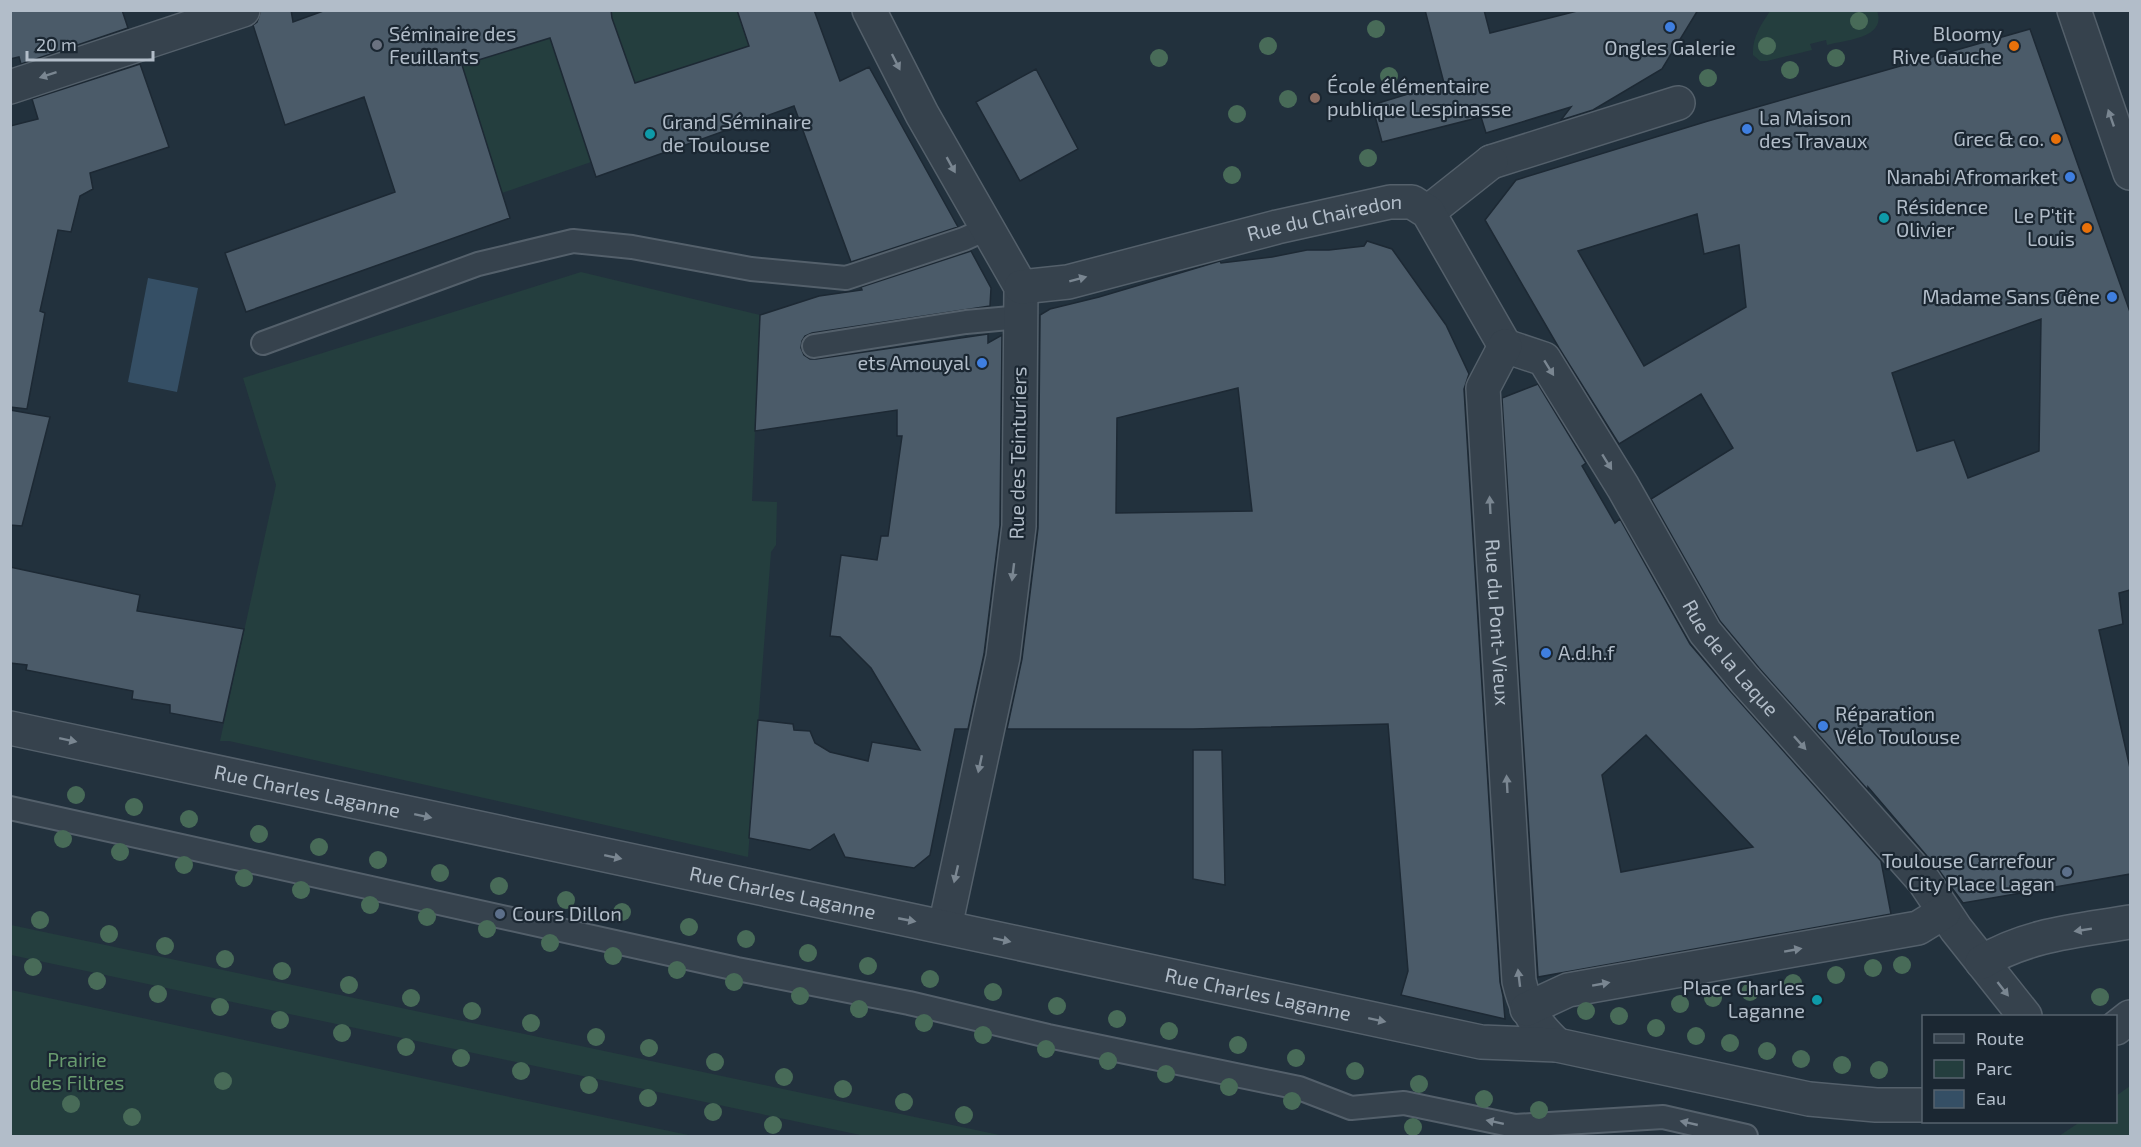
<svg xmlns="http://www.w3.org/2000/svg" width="2141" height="1147" font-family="'Exo 2',sans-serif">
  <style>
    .green { fill: #243e3e }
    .water { fill: #354f65 }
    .building { fill: #4b5b69; stroke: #1d2934; stroke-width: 1.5; fill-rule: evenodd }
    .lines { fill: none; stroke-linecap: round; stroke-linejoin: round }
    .service-casing { stroke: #54606b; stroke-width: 26 }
    .pedestrian-casing { stroke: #54606b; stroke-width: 36 }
    .minor-casing { stroke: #54606b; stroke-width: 36 }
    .tertiary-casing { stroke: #54606b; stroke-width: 36 }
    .service { stroke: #36424d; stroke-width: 22 }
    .pedestrian { stroke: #36424d; stroke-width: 33 }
    .minor { stroke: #36424d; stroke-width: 33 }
    .tertiary { stroke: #36424d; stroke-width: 33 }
    .tree { fill: #486b58 }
    .oneway { fill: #7a8691 }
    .shop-dot { fill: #3f7fe0; stroke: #1b2732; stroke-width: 2 }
    .worship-dot { fill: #6b7280; stroke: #1b2732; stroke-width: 2 }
    .food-dot { fill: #e8710a; stroke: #1b2732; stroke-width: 2 }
    .education-dot { fill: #8d6e63; stroke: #1b2732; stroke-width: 2 }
    .culture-dot { fill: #0f9aa8; stroke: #1b2732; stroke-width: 2 }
    .service-dot { fill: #5c6f8a; stroke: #1b2732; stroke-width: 2 }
    .labels { text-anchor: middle; stroke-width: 4.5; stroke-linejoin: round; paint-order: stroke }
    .poi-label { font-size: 20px; fill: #b2bdc9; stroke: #1b2732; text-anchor: start }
    .street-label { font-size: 20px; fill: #b2bdc9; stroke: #1b2732 }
    .park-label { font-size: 20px; fill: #689b6e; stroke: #1b2732 }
  </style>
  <rect width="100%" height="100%" fill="#22313d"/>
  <!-- green -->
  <path class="green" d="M609,11H737L749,46L635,83Z
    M1877,11C1887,38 1846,40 1827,45L1826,40L1810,44L1812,50L1767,61H1760L1753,55C1752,37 1761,25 1770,11Z
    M550,38L591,162L502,193L462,65Z
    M581,272L760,315L752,501L777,502L776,545L771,552L748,857L229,741H220L276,485L243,378Z
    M11,925L1004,1136H865L11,955Z
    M11,990C238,1038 465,1088 693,1136H11Z
    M2130,1086V1136H2059L2080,1122H2116V1096Z"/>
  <!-- water -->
  <path class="water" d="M148,278L198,288L177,392L128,382Z"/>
  <!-- building -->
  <path class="building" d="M10,10H122L128,28L21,64L19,57L10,59Z
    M261,10H291L293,22L326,10H611L612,18L635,83L749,46L737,10H814L840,81L869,67L958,227L851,262L794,106L596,177L550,38L462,65L510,218L246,312L225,253L395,192L364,97L285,125L253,25L257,22Z
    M1425,10H1484L1490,33L1581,10H1698L1662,69L1593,110L1561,120L1571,107L1486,133L1481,117L1382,142L1372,105L1444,83Z
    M2030,29L2130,312V590L2119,593L2123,624L2099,630L2130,768V874L1963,903L1938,869L1868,787V790L1759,668L1720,621L1651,499L1733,448L1701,394L1619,444L1559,348L1485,220L1516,180L1708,121ZM1697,214L1704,254L1739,245L1746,307L1644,366L1578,251ZM2041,319L2039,451L1968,478L1954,440L1917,451L1892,373Z
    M140,64L169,147L90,173L93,189L80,196L71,232L58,230L40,311L45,313L27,409L10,407V126L38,119L32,99Z
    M1036,69L1078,149L1020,181L976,102Z
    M1367,241L1392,249L1446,325L1469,374L1464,389L1500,982L1503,996L1505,1019L1401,995L1408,971L1388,724L1193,729H1007L1022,659L1038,528L1040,315L1050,309L1099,297L1220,261L1221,263L1272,257L1307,250H1329L1364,246ZM1238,388L1252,511L1116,513L1117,418Z
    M971,251L991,288L990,306L812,333L805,336L802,341L801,348L804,355L810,359H816L988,334V343L1002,335L1000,525L984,654L968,729H955L930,855L914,868L845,857L834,834L810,850L749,838L758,720L793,724L794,730L810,731L815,743L830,752L868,761L872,742L920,750L871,668L840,637L830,636L841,555L877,560L881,536H888L902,436H897V410L755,431L760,315L819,296L862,290L861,287Z
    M1538,384L1586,463L1582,466L1615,523L1620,519L1690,644L1731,692L1881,861L1891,914L1538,977L1502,398ZM1646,735L1753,847L1621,872L1602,775Z
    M10,410L50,417L22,526L10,525Z
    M10,567L140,595L137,611L244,629L223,723L170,713V705L132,699L133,691L26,670L27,665L10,663Z
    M1193,750H1222L1225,885L1193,879Z"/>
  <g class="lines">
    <defs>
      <path id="service" d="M263,343L478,264L573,241L632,247L751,269L846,278L964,239L986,229
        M814,346L966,322L1020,317
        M10,808L737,969L909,1003L1048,1036L1299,1088L1351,1108L1404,1103L1515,1126L1663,1117L1746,1136"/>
      <path id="pedestrian" d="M1491,162L1678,103"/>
      <g id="minor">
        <path d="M869,10L922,114L1021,287L1019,526L1003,657L945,927"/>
        <path d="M10,87L243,10"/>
        <path d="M1428,212L1491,162"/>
        <path id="s1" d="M1021,287L1068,282L1277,227L1390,202H1412L1428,212L1505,346"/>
        <path id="s2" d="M1505,346L1544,359L1623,487L1705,632L1745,680L1924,881L1956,929L2025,1016"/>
        <path id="s3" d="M1505,346L1483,388L1519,981C1526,1011 1535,1024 1557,1045"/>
        <path id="s4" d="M10,728L1481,1042L1557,1045L1809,1099L1876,1105H1924"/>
        <path d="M1982,962C2029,934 2077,931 2130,922"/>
        <path d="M1527,1009L1568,990L1918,928L1944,912"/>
        <path d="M2116,1028L2130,1017"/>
      </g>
      <path id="tertiary" d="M2074,10L2130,173"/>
    </defs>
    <!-- service casing -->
    <use href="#service" class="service-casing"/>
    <!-- pedestrian casing -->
    <use href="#pedestrian" class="pedestrian-casing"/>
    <!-- minor casing -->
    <use href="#minor" class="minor-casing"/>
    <!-- tertiary casing -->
    <use href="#tertiary" class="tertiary-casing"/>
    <!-- service -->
    <use href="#service" class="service"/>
    <!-- pedestrian -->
    <use href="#pedestrian" class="pedestrian"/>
    <!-- minor -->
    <use href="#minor" class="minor"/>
    <!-- tertiary -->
    <use href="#tertiary" class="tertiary"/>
  </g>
  <!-- trees -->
  <g class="tree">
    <circle cx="1859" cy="21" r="9"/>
    <circle cx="1376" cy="29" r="9"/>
    <circle cx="1268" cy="46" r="9"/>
    <circle cx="1767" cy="46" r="9"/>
    <circle cx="1159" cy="58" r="9"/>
    <circle cx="1836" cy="58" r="9"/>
    <circle cx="1790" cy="70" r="9"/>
    <circle cx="1389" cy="76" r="9"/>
    <circle cx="1708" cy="78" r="9"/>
    <circle cx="1288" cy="99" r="9"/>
    <circle cx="1237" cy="114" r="9"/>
    <circle cx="1368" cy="158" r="9"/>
    <circle cx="1232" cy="175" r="9"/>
    <circle cx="76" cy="795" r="9"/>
    <circle cx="134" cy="807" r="9"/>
    <circle cx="189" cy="819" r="9"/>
    <circle cx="259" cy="834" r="9"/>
    <circle cx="63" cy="839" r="9"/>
    <circle cx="319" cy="847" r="9"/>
    <circle cx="120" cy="852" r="9"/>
    <circle cx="378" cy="860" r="9"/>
    <circle cx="184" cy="865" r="9"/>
    <circle cx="440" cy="873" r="9"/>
    <circle cx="244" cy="878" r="9"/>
    <circle cx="499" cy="886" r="9"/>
    <circle cx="301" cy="890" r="9"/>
    <circle cx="566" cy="900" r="9"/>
    <circle cx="370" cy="905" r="9"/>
    <circle cx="622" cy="912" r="9"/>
    <circle cx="427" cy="917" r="9"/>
    <circle cx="40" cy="920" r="9"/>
    <circle cx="689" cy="927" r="9"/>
    <circle cx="487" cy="929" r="9"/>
    <circle cx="109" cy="934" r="9"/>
    <circle cx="746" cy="939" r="9"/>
    <circle cx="550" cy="943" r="9"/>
    <circle cx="165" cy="946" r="9"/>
    <circle cx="808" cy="953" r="9"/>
    <circle cx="613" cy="956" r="9"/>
    <circle cx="225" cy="959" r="9"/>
    <circle cx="1902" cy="965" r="9"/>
    <circle cx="868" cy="966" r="9"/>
    <circle cx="33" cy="967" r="9"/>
    <circle cx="1873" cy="968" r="9"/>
    <circle cx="677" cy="970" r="9"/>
    <circle cx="282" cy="971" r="9"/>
    <circle cx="1836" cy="975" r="9"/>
    <circle cx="930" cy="979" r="9"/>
    <circle cx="97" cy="981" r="9"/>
    <circle cx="734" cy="982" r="9"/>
    <circle cx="1793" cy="983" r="9"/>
    <circle cx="349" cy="985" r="9"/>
    <circle cx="993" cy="992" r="9"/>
    <circle cx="1750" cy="992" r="9"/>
    <circle cx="158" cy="994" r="9"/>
    <circle cx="800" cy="996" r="9"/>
    <circle cx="2100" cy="997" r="9"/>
    <circle cx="411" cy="998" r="9"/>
    <circle cx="1713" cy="998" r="9"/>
    <circle cx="1680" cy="1004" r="9"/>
    <circle cx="1057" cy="1006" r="9"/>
    <circle cx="220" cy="1007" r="9"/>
    <circle cx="859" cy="1009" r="9"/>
    <circle cx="472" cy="1011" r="9"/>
    <circle cx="1586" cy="1011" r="9"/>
    <circle cx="1619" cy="1016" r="9"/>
    <circle cx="1117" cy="1019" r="9"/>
    <circle cx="280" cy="1020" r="9"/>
    <circle cx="531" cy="1023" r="9"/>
    <circle cx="924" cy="1023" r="9"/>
    <circle cx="1656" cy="1028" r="9"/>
    <circle cx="1169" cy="1031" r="9"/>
    <circle cx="342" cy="1033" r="9"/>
    <circle cx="983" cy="1035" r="9"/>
    <circle cx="1696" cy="1036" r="9"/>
    <circle cx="596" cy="1037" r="9"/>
    <circle cx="1730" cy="1043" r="9"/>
    <circle cx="1238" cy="1045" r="9"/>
    <circle cx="406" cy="1047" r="9"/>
    <circle cx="649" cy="1048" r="9"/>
    <circle cx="1046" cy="1049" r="9"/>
    <circle cx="1767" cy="1051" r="9"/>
    <circle cx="461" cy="1058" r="9"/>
    <circle cx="1296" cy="1058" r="9"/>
    <circle cx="1801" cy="1059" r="9"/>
    <circle cx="1108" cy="1061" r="9"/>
    <circle cx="715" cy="1062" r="9"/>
    <circle cx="1842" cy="1065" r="9"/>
    <circle cx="1879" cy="1070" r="9"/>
    <circle cx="521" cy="1071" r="9"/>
    <circle cx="1355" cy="1071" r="9"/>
    <circle cx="1166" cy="1074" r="9"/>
    <circle cx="784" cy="1077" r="9"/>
    <circle cx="223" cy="1081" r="9"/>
    <circle cx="1419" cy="1084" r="9"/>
    <circle cx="589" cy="1085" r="9"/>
    <circle cx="1229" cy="1087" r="9"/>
    <circle cx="843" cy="1089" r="9"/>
    <circle cx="648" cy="1098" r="9"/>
    <circle cx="1484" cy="1099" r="9"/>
    <circle cx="1292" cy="1101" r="9"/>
    <circle cx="904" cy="1102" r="9"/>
    <circle cx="71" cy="1104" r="9"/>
    <circle cx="1539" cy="1110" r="9"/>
    <circle cx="713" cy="1112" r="9"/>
    <circle cx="964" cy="1115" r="9"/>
    <circle cx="132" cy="1117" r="9"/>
    <circle cx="773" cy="1125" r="9"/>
    <circle cx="1413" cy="1127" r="9"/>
  </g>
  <!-- one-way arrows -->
  <defs><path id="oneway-solid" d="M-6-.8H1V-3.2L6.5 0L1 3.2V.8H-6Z" transform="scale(1.5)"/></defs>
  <g class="oneway">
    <use href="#oneway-solid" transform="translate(896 62) rotate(63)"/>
    <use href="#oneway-solid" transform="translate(48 75) rotate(162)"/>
    <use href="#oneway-solid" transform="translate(2111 118) rotate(-109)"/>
    <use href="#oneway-solid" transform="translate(951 165) rotate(61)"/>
    <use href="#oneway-solid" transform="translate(1078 279) rotate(-15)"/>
    <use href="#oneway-solid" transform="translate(1549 368) rotate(58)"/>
    <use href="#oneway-solid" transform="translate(1607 462) rotate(58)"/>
    <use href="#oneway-solid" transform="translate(1490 505) rotate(-93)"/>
    <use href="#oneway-solid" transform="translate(1013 572) rotate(97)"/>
    <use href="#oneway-solid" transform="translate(68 740) rotate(12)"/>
    <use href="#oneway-solid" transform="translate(1800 743) rotate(48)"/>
    <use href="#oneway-solid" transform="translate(980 764) rotate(102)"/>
    <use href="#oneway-solid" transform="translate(1507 784) rotate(-93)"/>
    <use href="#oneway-solid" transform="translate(423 816) rotate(12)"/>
    <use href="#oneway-solid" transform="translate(613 857) rotate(12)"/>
    <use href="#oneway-solid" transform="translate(956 874) rotate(103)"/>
    <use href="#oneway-solid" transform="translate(907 920) rotate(11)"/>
    <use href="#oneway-solid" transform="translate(2083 930) rotate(171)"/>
    <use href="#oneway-solid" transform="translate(1002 940) rotate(12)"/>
    <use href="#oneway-solid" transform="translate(1793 950) rotate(-10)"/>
    <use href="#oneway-solid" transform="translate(1519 978) rotate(-97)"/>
    <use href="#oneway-solid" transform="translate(1601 984) rotate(-10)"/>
    <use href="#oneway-solid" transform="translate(2003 989) rotate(52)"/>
    <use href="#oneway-solid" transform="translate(1377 1020) rotate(12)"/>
    <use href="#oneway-solid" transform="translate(1495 1122) rotate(-168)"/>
    <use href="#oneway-solid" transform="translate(1689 1123) rotate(-167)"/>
  </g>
  <!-- markers -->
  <g class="shop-dot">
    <circle cx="1670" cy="27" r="6"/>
    <circle cx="1747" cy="129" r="6"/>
    <circle cx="2070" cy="177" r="6"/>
    <circle cx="2112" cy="297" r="6"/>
    <circle cx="982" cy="363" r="6"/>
    <circle cx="1546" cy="653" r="6"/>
    <circle cx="1823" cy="726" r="6"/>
  </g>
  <circle class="worship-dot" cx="377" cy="45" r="6"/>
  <g class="food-dot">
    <circle cx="2014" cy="46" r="6"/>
    <circle cx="2056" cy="139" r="6"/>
    <circle cx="2087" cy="228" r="6"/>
  </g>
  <circle class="education-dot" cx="1315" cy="98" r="6"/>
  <g class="culture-dot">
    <circle cx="650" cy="134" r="6"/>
    <circle cx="1884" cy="218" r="6"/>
    <circle cx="1817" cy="1000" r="6"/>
  </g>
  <g class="service-dot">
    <circle cx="2067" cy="872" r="6"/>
    <circle cx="500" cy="914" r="6"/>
  </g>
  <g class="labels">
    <!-- poi labels -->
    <g class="poi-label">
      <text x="389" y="41">Séminaire des<tspan x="389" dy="23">Feuillants</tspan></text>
      <text x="2002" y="41" text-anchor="end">Bloomy<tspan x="2002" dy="23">Rive Gauche</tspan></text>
      <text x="1670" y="55" text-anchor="middle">Ongles Galerie</text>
      <text x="1327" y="93">École élémentaire<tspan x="1327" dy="23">publique Lespinasse</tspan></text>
      <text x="1759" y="125">La Maison<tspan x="1759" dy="23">des Travaux</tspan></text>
      <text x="662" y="129">Grand Séminaire<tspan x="662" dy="23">de Toulouse</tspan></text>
      <text x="2044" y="146" text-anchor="end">Grec &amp; co.</text>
      <text x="2058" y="184" text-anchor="end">Nanabi Afromarket</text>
      <text x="1896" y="214">Résidence<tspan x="1896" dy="23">Olivier</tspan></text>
      <text x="2075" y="223" text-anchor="end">Le P'tit<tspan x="2075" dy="23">Louis</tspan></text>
      <text x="2100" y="304" text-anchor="end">Madame Sans Gêne</text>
      <text x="970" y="370" text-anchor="end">ets Amouyal</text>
      <text x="1558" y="660">A.d.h.f</text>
      <text x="1835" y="721">Réparation<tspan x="1835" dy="23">Vélo Toulouse</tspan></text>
      <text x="2055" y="868" text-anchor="end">Toulouse Carrefour<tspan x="2055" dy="23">City Place Lagan</tspan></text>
      <text x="512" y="921">Cours Dillon</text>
      <text x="1805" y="995" text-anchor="end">Place Charles<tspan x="1805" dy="23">Laganne</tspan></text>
    </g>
    <!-- street labels -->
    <g class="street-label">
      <text dy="7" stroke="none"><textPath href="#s1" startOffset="312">Rue du Chairedon</textPath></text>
      <text transform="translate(1018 453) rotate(-89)" y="7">Rue des Teinturiers</text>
      <text dy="7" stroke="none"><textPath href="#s3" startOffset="282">Rue du Pont-Vieux</textPath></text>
      <text dy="7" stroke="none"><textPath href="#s2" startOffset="394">Rue de la Laque</textPath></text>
      <text dy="7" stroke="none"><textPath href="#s4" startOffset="304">Rue Charles Laganne</textPath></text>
      <text dy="7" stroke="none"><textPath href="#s4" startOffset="790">Rue Charles Laganne</textPath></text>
      <text dy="7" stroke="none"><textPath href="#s4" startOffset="1276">Rue Charles Laganne</textPath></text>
    </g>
    <!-- park labels -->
    <g class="park-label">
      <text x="77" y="1067">Prairie<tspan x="77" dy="23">des Filtres</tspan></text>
    </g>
  </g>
  <!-- border -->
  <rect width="2141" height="1147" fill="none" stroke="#b2bdc9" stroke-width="24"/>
  <!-- legend -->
  <rect x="1922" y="1015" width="195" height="108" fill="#1b2732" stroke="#57636e" stroke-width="1.5"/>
  <rect x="1934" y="1034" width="30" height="9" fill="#36424d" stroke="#57636e" stroke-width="1.5"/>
  <text x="1976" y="1045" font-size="18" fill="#b2bdc9">Route</text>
  <rect x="1934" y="1060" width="30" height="18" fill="#243e3e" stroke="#57636e" stroke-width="1.5"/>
  <text x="1976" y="1075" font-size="18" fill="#b2bdc9">Parc</text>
  <rect x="1934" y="1090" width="30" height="18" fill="#354f65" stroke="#57636e" stroke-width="1.5"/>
  <text x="1976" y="1105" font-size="18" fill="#b2bdc9">Eau</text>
  <!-- scale -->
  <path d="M27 51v9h126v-9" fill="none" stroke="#b2bdc9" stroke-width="3"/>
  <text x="36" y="51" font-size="18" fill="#b2bdc9" stroke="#1b2732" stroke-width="4.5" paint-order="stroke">20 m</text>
</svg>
